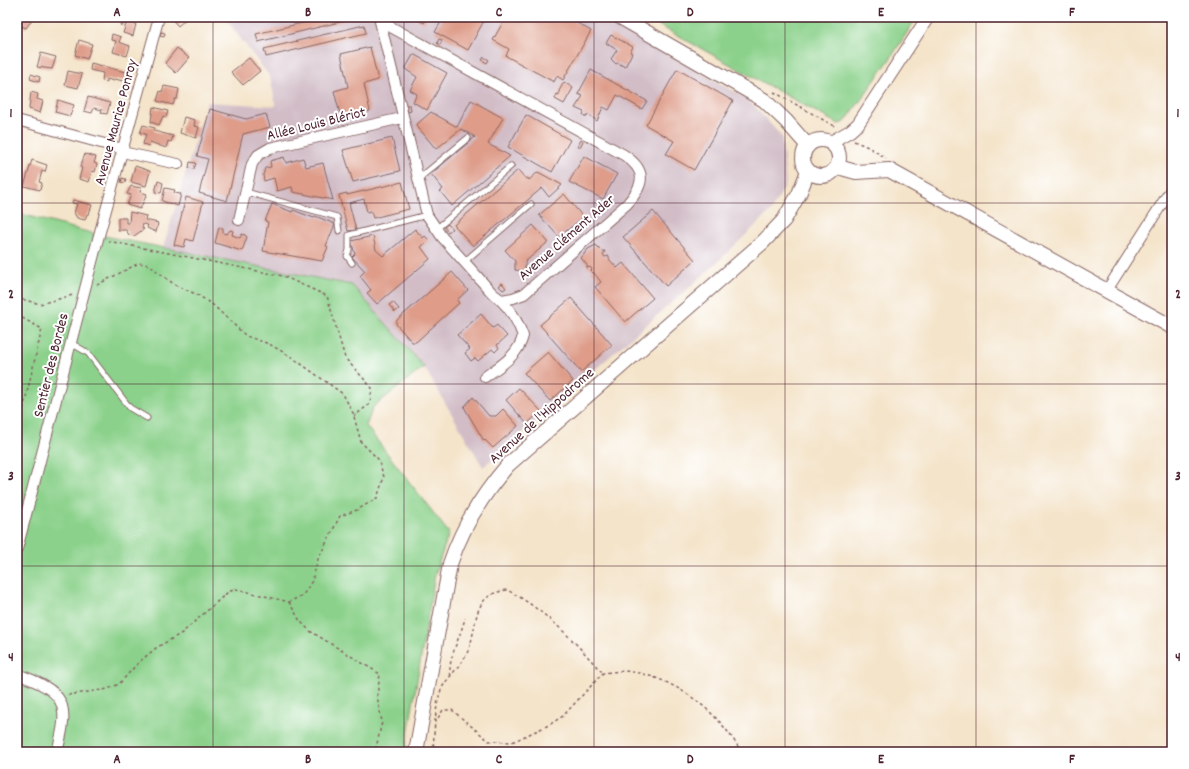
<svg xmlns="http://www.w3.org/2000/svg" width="1189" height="769" font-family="Dekko,sans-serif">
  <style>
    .industrial { fill: #d2bdc7 }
    .green { fill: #8bd18b; stroke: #6a785b }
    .building { fill: #de9c89 }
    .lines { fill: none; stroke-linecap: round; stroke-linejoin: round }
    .service-casing { stroke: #866463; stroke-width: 7 }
    .minor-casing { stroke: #866463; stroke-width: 12 }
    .tertiary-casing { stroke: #866463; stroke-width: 14 }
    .secondary-casing { stroke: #866463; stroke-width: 16 }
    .path { stroke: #866463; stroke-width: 1.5; stroke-dasharray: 3 3; stroke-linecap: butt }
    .service { stroke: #fff; stroke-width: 5 }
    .minor { stroke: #fff; stroke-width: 10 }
    .tertiary { stroke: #fff; stroke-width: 12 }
    .secondary { stroke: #fff; stroke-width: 14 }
    .grid { fill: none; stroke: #4a1f2b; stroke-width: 1; stroke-opacity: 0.55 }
    .labels { text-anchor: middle; stroke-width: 4; stroke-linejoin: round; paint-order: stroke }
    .street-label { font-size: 15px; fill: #4a1f2b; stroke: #fff }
    .neatline { fill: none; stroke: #4a1f2b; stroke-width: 1.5 }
    .grid-label { font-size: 13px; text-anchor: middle; font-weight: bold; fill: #4a1f2b }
  </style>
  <rect width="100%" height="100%" fill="#fff"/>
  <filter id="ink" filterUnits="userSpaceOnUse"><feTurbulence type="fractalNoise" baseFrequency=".025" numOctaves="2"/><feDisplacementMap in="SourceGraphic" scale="8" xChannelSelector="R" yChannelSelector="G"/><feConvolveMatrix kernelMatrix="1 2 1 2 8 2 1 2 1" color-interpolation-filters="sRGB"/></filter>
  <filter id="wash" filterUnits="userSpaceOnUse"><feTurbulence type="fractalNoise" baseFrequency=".012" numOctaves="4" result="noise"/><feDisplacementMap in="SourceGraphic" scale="16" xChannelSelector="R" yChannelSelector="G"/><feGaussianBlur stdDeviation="0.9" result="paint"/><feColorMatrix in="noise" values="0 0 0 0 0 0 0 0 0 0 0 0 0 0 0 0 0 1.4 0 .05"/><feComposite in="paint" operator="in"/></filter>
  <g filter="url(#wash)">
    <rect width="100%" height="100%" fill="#f4e4ca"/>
    <!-- industrial -->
    <path class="industrial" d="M224,17H600L748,99L782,137L786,184L771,211L709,270L483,467L424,367L352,285L163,248L207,102L276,106L270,77Z"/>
    <!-- green -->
    <path class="green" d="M644,17H917L890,59L845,122L838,124Z
      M17,213L99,235L352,285L424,367L373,407L366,426L449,533L435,574L405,752H17Z"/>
    <g id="blocks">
      <!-- building -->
      <path class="building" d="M23,17H29L32,20L26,28L17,24Z
        M122,17H126L123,25H120Z
        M170,17H188L178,26Z
        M327,17L356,18L258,42L256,34Z
        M413,17H428L424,23Z
        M444,17H486L468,50L435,32Z
        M506,17H567L591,31L563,80L557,76L554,82L506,56L509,49L493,40Z
        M127,21L136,24L133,36L123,33Z
        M17,25L21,26L19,31H17Z
        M364,25L366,33L266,57L264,49Z
        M161,32L165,33L164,37L160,36Z
        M112,34L121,37L119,42L130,46L127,56L113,52L116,41L111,40Z
        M611,35L633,47L630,52L632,53L625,67L618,63L616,64L611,59L617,50L606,43Z
        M439,39L442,40L440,45L437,43Z
        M79,40L92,44L87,59L75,55Z
        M370,47L378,80L364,84L370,111L341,118L334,91L348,87L341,54Z
        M177,48L189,58L176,73L165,63Z
        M41,53L56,57L52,69L37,67Z
        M413,55H415L447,73L427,110L413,102L417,94L410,90L417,77L405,69Z
        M484,57L489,60L487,63L482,60Z
        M249,58L260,71L243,85L231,72Z
        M91,63L129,73L127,82L115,79L114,81L107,79V82L102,81L103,73L90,70Z
        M677,69L733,101L694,170L666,154L674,141L646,125Z
        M591,70L647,101L642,109L617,95L609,110L603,107L597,121L588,114L587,117L583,115L584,112L575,108L583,96L578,94Z
        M68,71L82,74L78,88L65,85Z
        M31,74L40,77L39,82L30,79Z
        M564,82L573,88L564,104L555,99L557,94L559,95V91Z
        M164,86L179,89L177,99H175L173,105L157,101L160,91L162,92Z
        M31,92L38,94L37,99L43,101L40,113L29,109Z
        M17,97L21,98L19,106L17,105Z
        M88,97L110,103L107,114L101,113L102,110L94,108L92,113L84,111Z
        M58,100L74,105L70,116L55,112Z
        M471,100L503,118L488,144L510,156L452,206L440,191L443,189L431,174L475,137L461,129L436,149L416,125L431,112L457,127Z
        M406,105H410L411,111L408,112Z
        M153,107L168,111L166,117L163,116L159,125L151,122Z
        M210,109L246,119L266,114L270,127L243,134L227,201L199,193L208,159L197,156Z
        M526,115L570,140L552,172L508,147Z
        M184,117L195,120L194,126L199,127L196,138L180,133Z
        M143,125L155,128L154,131L173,136L171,142L168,141L166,148L150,142L149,146L143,144L146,134L140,133Z
        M392,138L400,171L353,182L343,150Z
        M581,140L583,141L580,147L578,146Z
        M85,154L96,157L94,163L97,164L95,172L92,171L89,182L79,179L82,168L80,167Z
        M584,156L617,174L603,199L569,182Z
        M284,157L286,163L303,158L306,167L323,163L333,200L293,192L292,187L277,191L274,178L264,181L263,175L265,168L271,167L270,161Z
        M32,160L47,165L45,172L42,171L39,182L42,183L40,190L24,186Z
        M190,162L196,163L194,169L189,168Z
        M135,166L150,171L146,186L131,182Z
        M518,170L526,179L528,178L529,180L538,172L562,185L549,197L542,188L473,246L454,225Z
        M122,178L126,179L125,183L121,182Z
        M158,181L163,183L161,193L155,192Z
        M402,182L409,209L373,218L371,211L367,212L364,199L349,203L356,230L348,231L339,195L347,193V195Z
        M131,186L141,188L140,192L147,194L140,209L127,205L131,195L127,194Z
        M165,188L175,190L174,193L181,194L178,206L162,201Z
        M564,194L583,217L559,237L539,215Z
        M186,197L203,202L193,241L186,239L184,247L174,245Z
        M73,200L92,205L89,214H87L85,220L77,218L74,213L77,204L72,203Z
        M272,204L292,212L293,210L314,218L315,216L335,224L326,246L328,247L322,261L263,251L268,222L265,221Z
        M653,211L695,260L666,286L623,237Z
        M130,212L146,216L145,220L158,223L156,232L147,228L148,225L143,224L142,228L144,229L134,236L129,235L126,230H118V218H126V223H129Z
        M448,224L452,229L448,232L444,227Z
        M533,225L548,242L525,262V271L515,270V261L505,250Z
        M219,227L223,228V233L227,234L230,230L233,231L232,235L240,238L242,234L245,235L247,237L242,251L215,243Z
        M415,229L423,238L425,236L429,240L421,247L430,259L377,304L367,293L371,290L360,276L365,271L352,257L355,254L351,241L373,236L376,250L383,256Z
        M596,245L602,251H605L603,255L605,257L609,256V259L617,268L623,263L653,298L625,322L595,287L601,282L594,273L591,272L592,269L590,267L587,268V265L581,258L588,249Z
        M452,272L468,290L457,300L459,303L416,342H412L396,324L397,320Z
        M502,283L506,288L503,290L499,286Z
        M571,298L612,345L581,372L540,325Z
        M393,302L399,309L395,312L389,305Z
        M481,314L493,328L497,325L507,336L497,345L499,348L495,352L492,349L478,361L475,358L471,361L465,353L470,349L457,335Z
        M548,352L573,381L550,401L524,373Z
        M519,388L541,411L527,424L506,400Z
        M473,397L489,416H496L503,409L518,426L493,448L485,440L484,441L464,407Z"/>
    </g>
  </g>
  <g filter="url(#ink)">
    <use href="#blocks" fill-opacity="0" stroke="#866463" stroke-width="1"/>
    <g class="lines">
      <defs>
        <path id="service" d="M417,178L422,176L468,138
          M246,192L337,217L339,231
          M436,229L511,166
          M464,262L531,204
          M352,263L347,256L349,250V235L427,215
          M71,343L88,353L130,408L147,418"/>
        <path id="minor" d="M379,17L427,215L442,237L493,294C508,304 517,319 523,336C518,356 501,365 485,377
          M380,21L624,155C648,171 644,185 627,204L524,294L513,298L502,300
          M17,120L123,149
          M122,152L178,164
          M239,220L252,164L258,155L270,148L402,118
          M1107,290L1172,188
          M17,549L98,239L159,17
          M17,674C66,692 70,703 57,752"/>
        <path id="tertiary" d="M831,142L850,131L858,124L928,17"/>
        <path id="secondary" d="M620,17L764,100L786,121L808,146
          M803 158a18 18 0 1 1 36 0a18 18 0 1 1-36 0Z
          M838,167L856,172L889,170L1172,327
          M416,752L450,564C462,527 483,494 508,465L763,242L784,220L799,194L808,171"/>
      </defs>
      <!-- service casing -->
      <use href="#service" class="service-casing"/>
      <!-- minor casing -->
      <use href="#minor" class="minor-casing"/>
      <!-- tertiary casing -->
      <use href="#tertiary" class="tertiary-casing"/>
      <!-- secondary casing -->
      <use href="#secondary" class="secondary-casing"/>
      <!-- path -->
      <path class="path" d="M774,92L836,127
        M854,141L868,147L886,158
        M108,241L283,276L327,296L345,358L372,388L370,404L354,416
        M17,298L40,304L73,295
        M17,315L42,329L17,435
        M289,602L300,621L310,631L380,674L377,696L382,722L375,752
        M451,676C446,662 461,636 465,618
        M68,695L108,689L119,684L139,662L156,648L182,633L228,592L236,589L289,602L303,595L312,581L318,559L340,516L357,510L377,498L384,477L378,459L361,442L353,413L343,394L290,356L269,344L246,336L213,305L198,295L175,285L149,265L139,263L95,286
        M435,723L443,710H452L489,741L512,742L549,725L563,716L603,673C612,672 624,670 633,672C677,679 720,713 741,752
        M433,752C434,736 435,699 443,686C451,674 462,664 468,651C479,624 470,595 507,590C531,602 557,624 575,643C585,653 593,663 603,673"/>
      <!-- service -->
      <use href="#service" class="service"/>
      <!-- minor -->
      <use href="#minor" class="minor"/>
      <!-- tertiary -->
      <use href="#tertiary" class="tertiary"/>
      <!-- secondary -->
      <use href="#secondary" class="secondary"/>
    </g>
  </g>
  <!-- grid -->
  <path class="grid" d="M213,17V752M404,17V752M594,17V752M785,17V752M976,17V752M17,203H1172M17,384H1172M17,566H1172"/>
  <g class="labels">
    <!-- street labels -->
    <g class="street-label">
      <text transform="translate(115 122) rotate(-75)" y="5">Avenue Maurice Ponroy</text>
      <text transform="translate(316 123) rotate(-14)" y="5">Allée Louis Blériot</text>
      <text transform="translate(566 237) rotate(-41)" y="5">Avenue Clément Ader</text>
      <text transform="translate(50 365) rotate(-76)" y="5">Sentier des Bordes</text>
      <text transform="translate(541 415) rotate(-42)" y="5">Avenue de l'Hippodrome</text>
    </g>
  </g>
  <!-- margin -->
  <rect width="1189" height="769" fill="none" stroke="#fff" stroke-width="44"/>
  <rect x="22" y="22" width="1145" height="725" class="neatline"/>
  <g class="grid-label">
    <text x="117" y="16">A</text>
    <text x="308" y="16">B</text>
    <text x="499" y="16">C</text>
    <text x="690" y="16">D</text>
    <text x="881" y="16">E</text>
    <text x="1072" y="16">F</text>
    <text x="11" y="117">1</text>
    <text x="1178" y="117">1</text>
    <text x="11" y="298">2</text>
    <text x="1178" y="298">2</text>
    <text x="11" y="480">3</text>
    <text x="1178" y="480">3</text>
    <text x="11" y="661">4</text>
    <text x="1178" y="661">4</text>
    <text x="117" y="763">A</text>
    <text x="308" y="763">B</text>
    <text x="499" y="763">C</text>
    <text x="690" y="763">D</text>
    <text x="881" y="763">E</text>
    <text x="1072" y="763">F</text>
  </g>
</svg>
